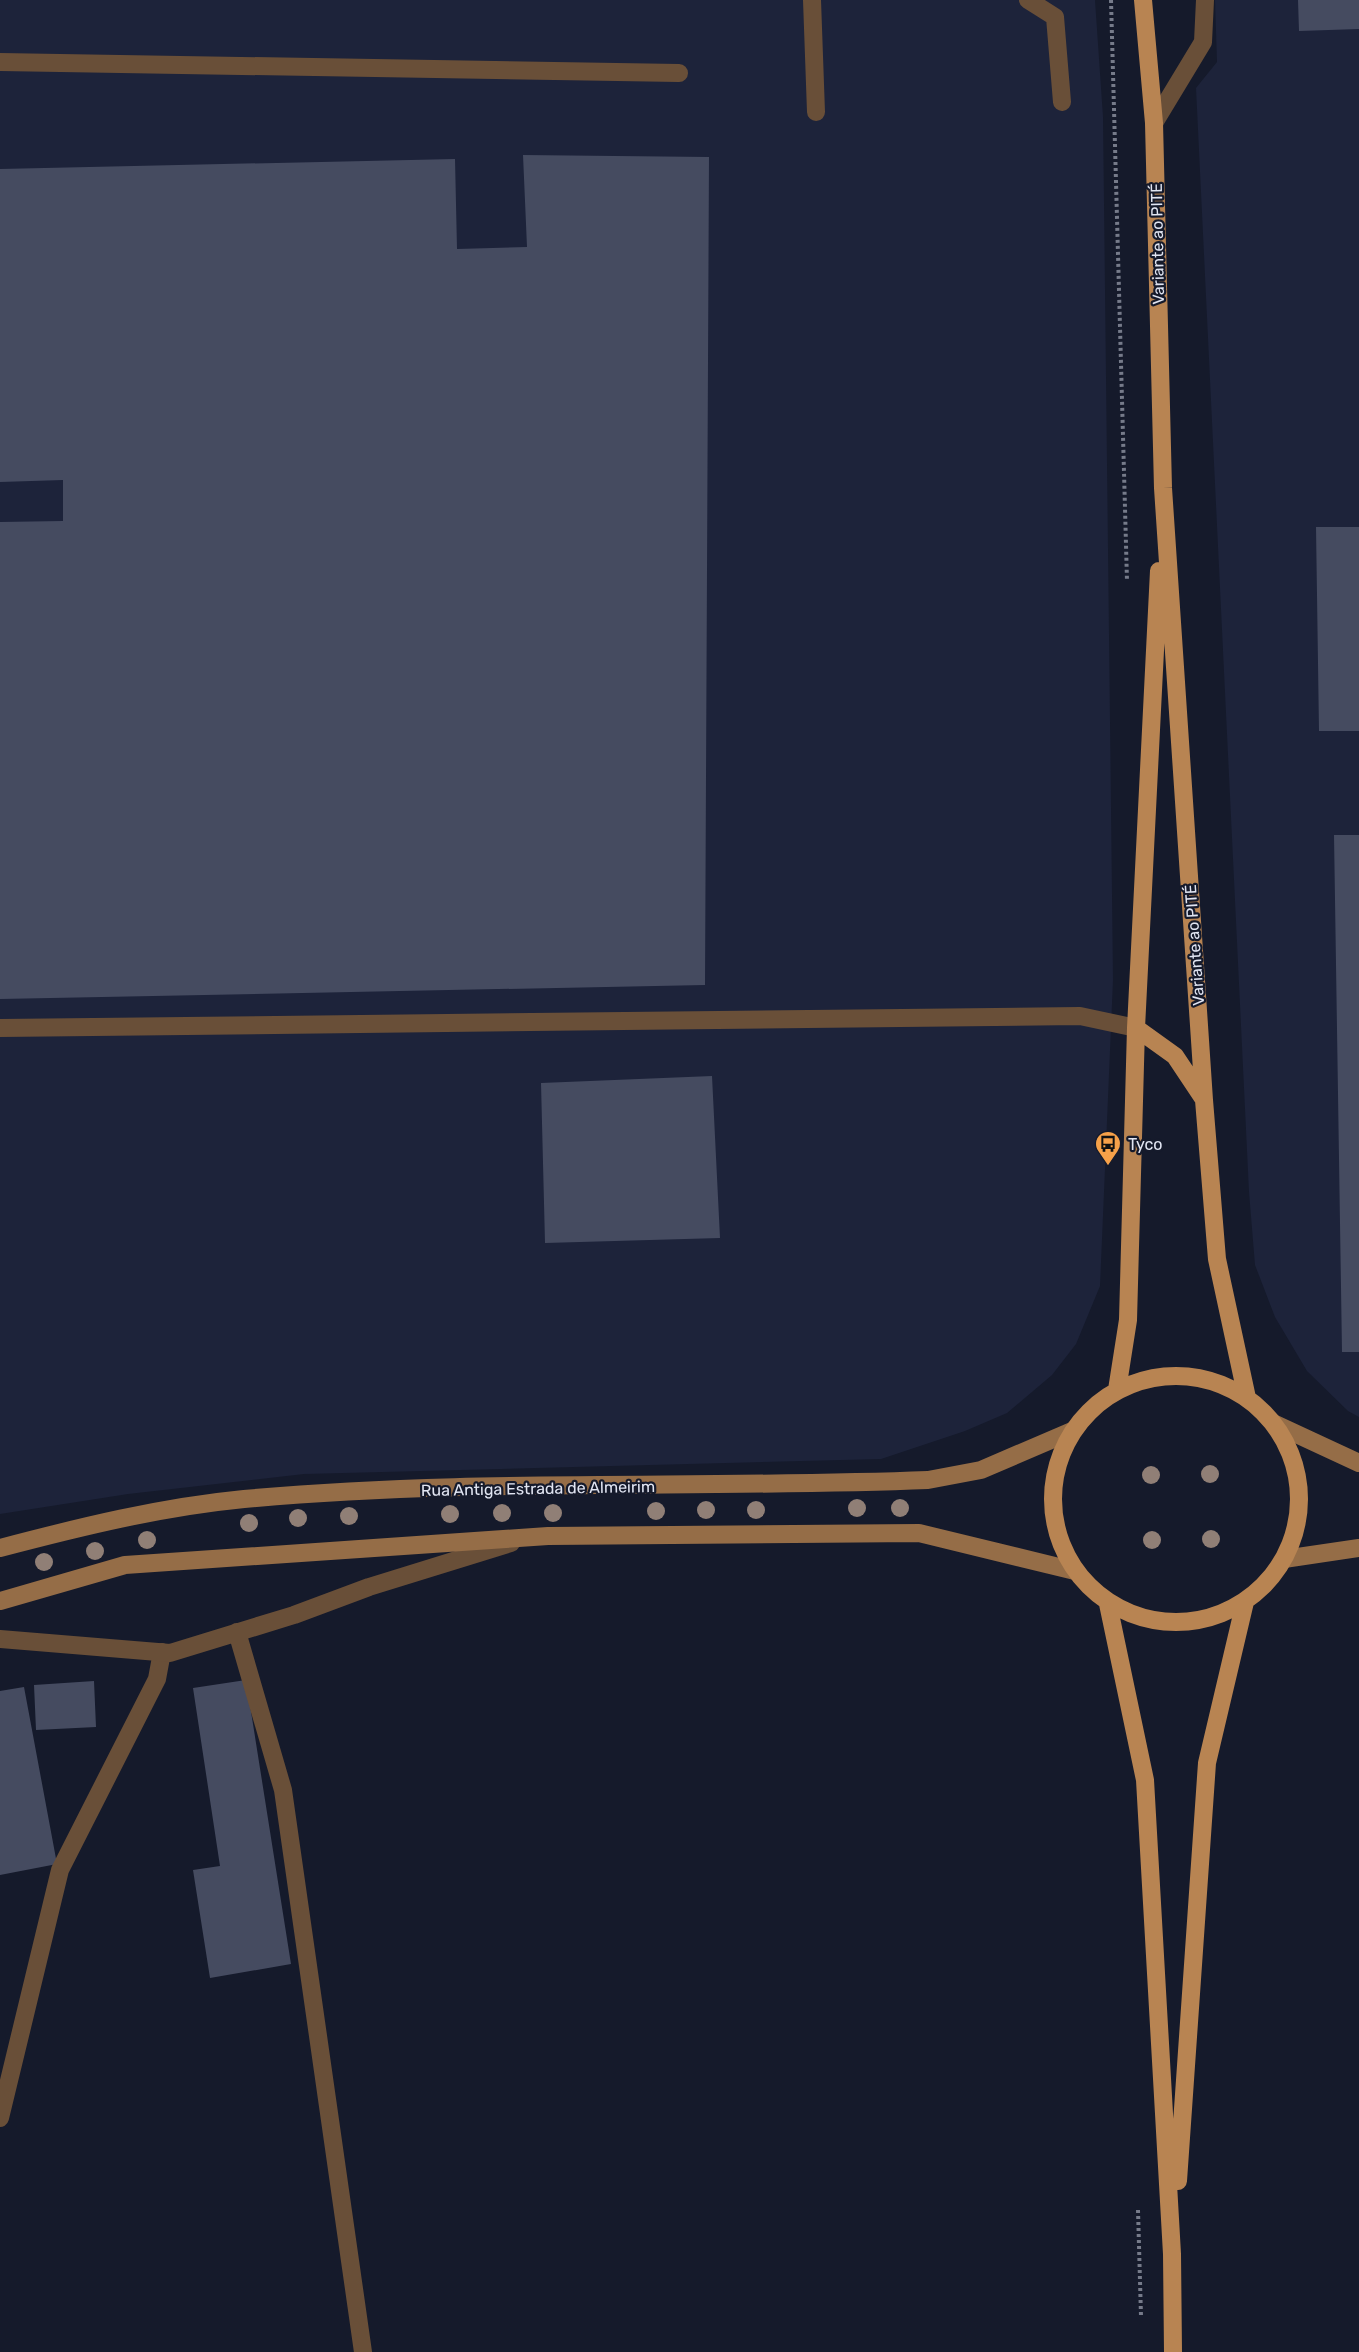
<svg xmlns="http://www.w3.org/2000/svg" width="1359" height="2352" font-family="Rubik,sans-serif">
  <style>
    .built { fill: #1d233a }
    .building { fill: #454b60 }
    .lines { fill: none; stroke-linecap: round; stroke-linejoin: round }
    .path { stroke: #767b8a; stroke-width: 4; stroke-dasharray: 3 3; stroke-linecap: butt }
    .lane { stroke: #694f38; stroke-width: 18 }
    .street { stroke: #694f38; stroke-width: 18 }
    .secondary { stroke: #956d47; stroke-width: 18 }
    .primary { stroke: #b88452; stroke-width: 18 }
    .tree { fill: #907f76 }
    .labels { text-anchor: middle; stroke-width: 4.5; stroke-linejoin: round; paint-order: stroke }
    .street-label { font-size: 16px; fill: #e1e5f2; stroke: #151a2b }
    .poi-label { font-size: 16px; fill: #e1e5f2; stroke: #151a2b; text-anchor: start }
  </style>
  <rect width="100%" height="100%" fill="#151a2b"/>
  <!-- built -->
  <path class="built" d="M0,0H1095L1103,117L1113,980L1100,1286L1076,1344L1052,1375L1007,1413L965,1431L881,1459L304,1474L128,1494L0,1514Z
    M1215,0H1359V1417L1348,1411L1307,1371L1275,1317L1255,1265L1249,1192L1196,88L1217,62Z"/>
  <!-- building -->
  <path class="building" d="M1298,0H1359V29L1299,31Z
    M523,155L709,157L705,985L0,999V522L63,521V480L0,482V169L455,159L457,249L527,247Z
    M1316,527H1359V731H1319Z
    M1334,835H1359V1352H1342Z
    M712,1076L720,1238L545,1243L541,1083Z
    M246,1680L291,1964L210,1978L193,1870L220,1866L193,1688Z
    M94,1681L96,1727L36,1730L34,1685Z
    M24,1687L57,1864L0,1875V1691Z"/>
  <g class="lines">
    <!-- path -->
    <path class="path" d="M1111,0L1127,581
      M1138,2210L1141,2316"/>
    <!-- lane -->
    <path class="lane" d="M812,0L816,112
      M1028,0L1055,17L1062,102
      M0,62L679,73
      M0,1028L1080,1016L1136,1028
      M0,2118L60,1870L157,1679L162,1652"/>
    <!-- street -->
    <path class="street" d="M1154,123L1203,42L1205,0
      M237,1632L283,1790L363,2352
      M0,1639L170,1653L294,1615L369,1587L511,1543"/>
    <!-- secondary -->
    <path class="secondary" d="M1275,1424L1359,1463
      M0,1548C80,1527 161,1507 244,1499C471,1478 700,1489 928,1480L981,1470L1072,1431
      M1284,1559L1359,1548
      M0,1601L125,1565L548,1536L919,1533L1075,1571"/>
    <!-- primary -->
    <path class="primary" d="M1143,0L1154,123L1163,488L1204,1100L1217,1259L1247,1398
      M1136,1028L1175,1056L1203,1098
      M1053 1499a123 123 0 1 1 246 0a123 123 0 1 1-246 0Z
      M1117,1390L1128,1320L1136,1028L1159,571
      M1108,1604L1145,1780L1172,2254L1173,2352
      M1178,2181L1207,1763L1245,1602"/>
  </g>
  <!-- trees -->
  <g class="tree">
    <circle cx="1210" cy="1474" r="9"/>
    <circle cx="1151" cy="1475" r="9"/>
    <circle cx="857" cy="1508" r="9"/>
    <circle cx="900" cy="1508" r="9"/>
    <circle cx="706" cy="1510" r="9"/>
    <circle cx="756" cy="1510" r="9"/>
    <circle cx="656" cy="1511" r="9"/>
    <circle cx="502" cy="1513" r="9"/>
    <circle cx="553" cy="1513" r="9"/>
    <circle cx="450" cy="1514" r="9"/>
    <circle cx="349" cy="1516" r="9"/>
    <circle cx="298" cy="1518" r="9"/>
    <circle cx="249" cy="1523" r="9"/>
    <circle cx="1211" cy="1539" r="9"/>
    <circle cx="147" cy="1540" r="9"/>
    <circle cx="1152" cy="1540" r="9"/>
    <circle cx="95" cy="1551" r="9"/>
    <circle cx="44" cy="1562" r="9"/>
  </g>
  <!-- icons -->
  <defs>
    <symbol id="bus-pin" viewBox="-11 -11 22 30"><path d="M0 17L-7.5 6A9.5 9.5 0 1 1 7.5 6Z" fill="#f7a149" stroke="#151a2b"/><path d="M-5-6H5V4H4V6H2V4H-2V6H-4V4H-5ZM-3.5-4V0h7V-4ZM-3.5 1.2v1.5H-2V1.2ZM2 1.2v1.5H3.5V1.2Z" fill="#111"/></symbol>
  </defs>
  <g fill-rule="evenodd">
    <use href="#bus-pin" x="1093" y="1129" width="30" height="40"/>
  </g>
  <g class="labels">
    <!-- street labels -->
    <g class="street-label">
      <text transform="translate(1157 244) rotate(-91)" y="6">Variante ao PITÉ</text>
      <text transform="translate(1194 945) rotate(-94)" y="6">Variante ao PITÉ</text>
      <text transform="translate(538 1488) rotate(-1)" y="6">Rua Antiga Estrada de Almeirim</text>
    </g>
    <!-- poi labels -->
    <g class="poi-label">
      <text x="1128" y="1150">Tyco</text>
    </g>
  </g>
</svg>
